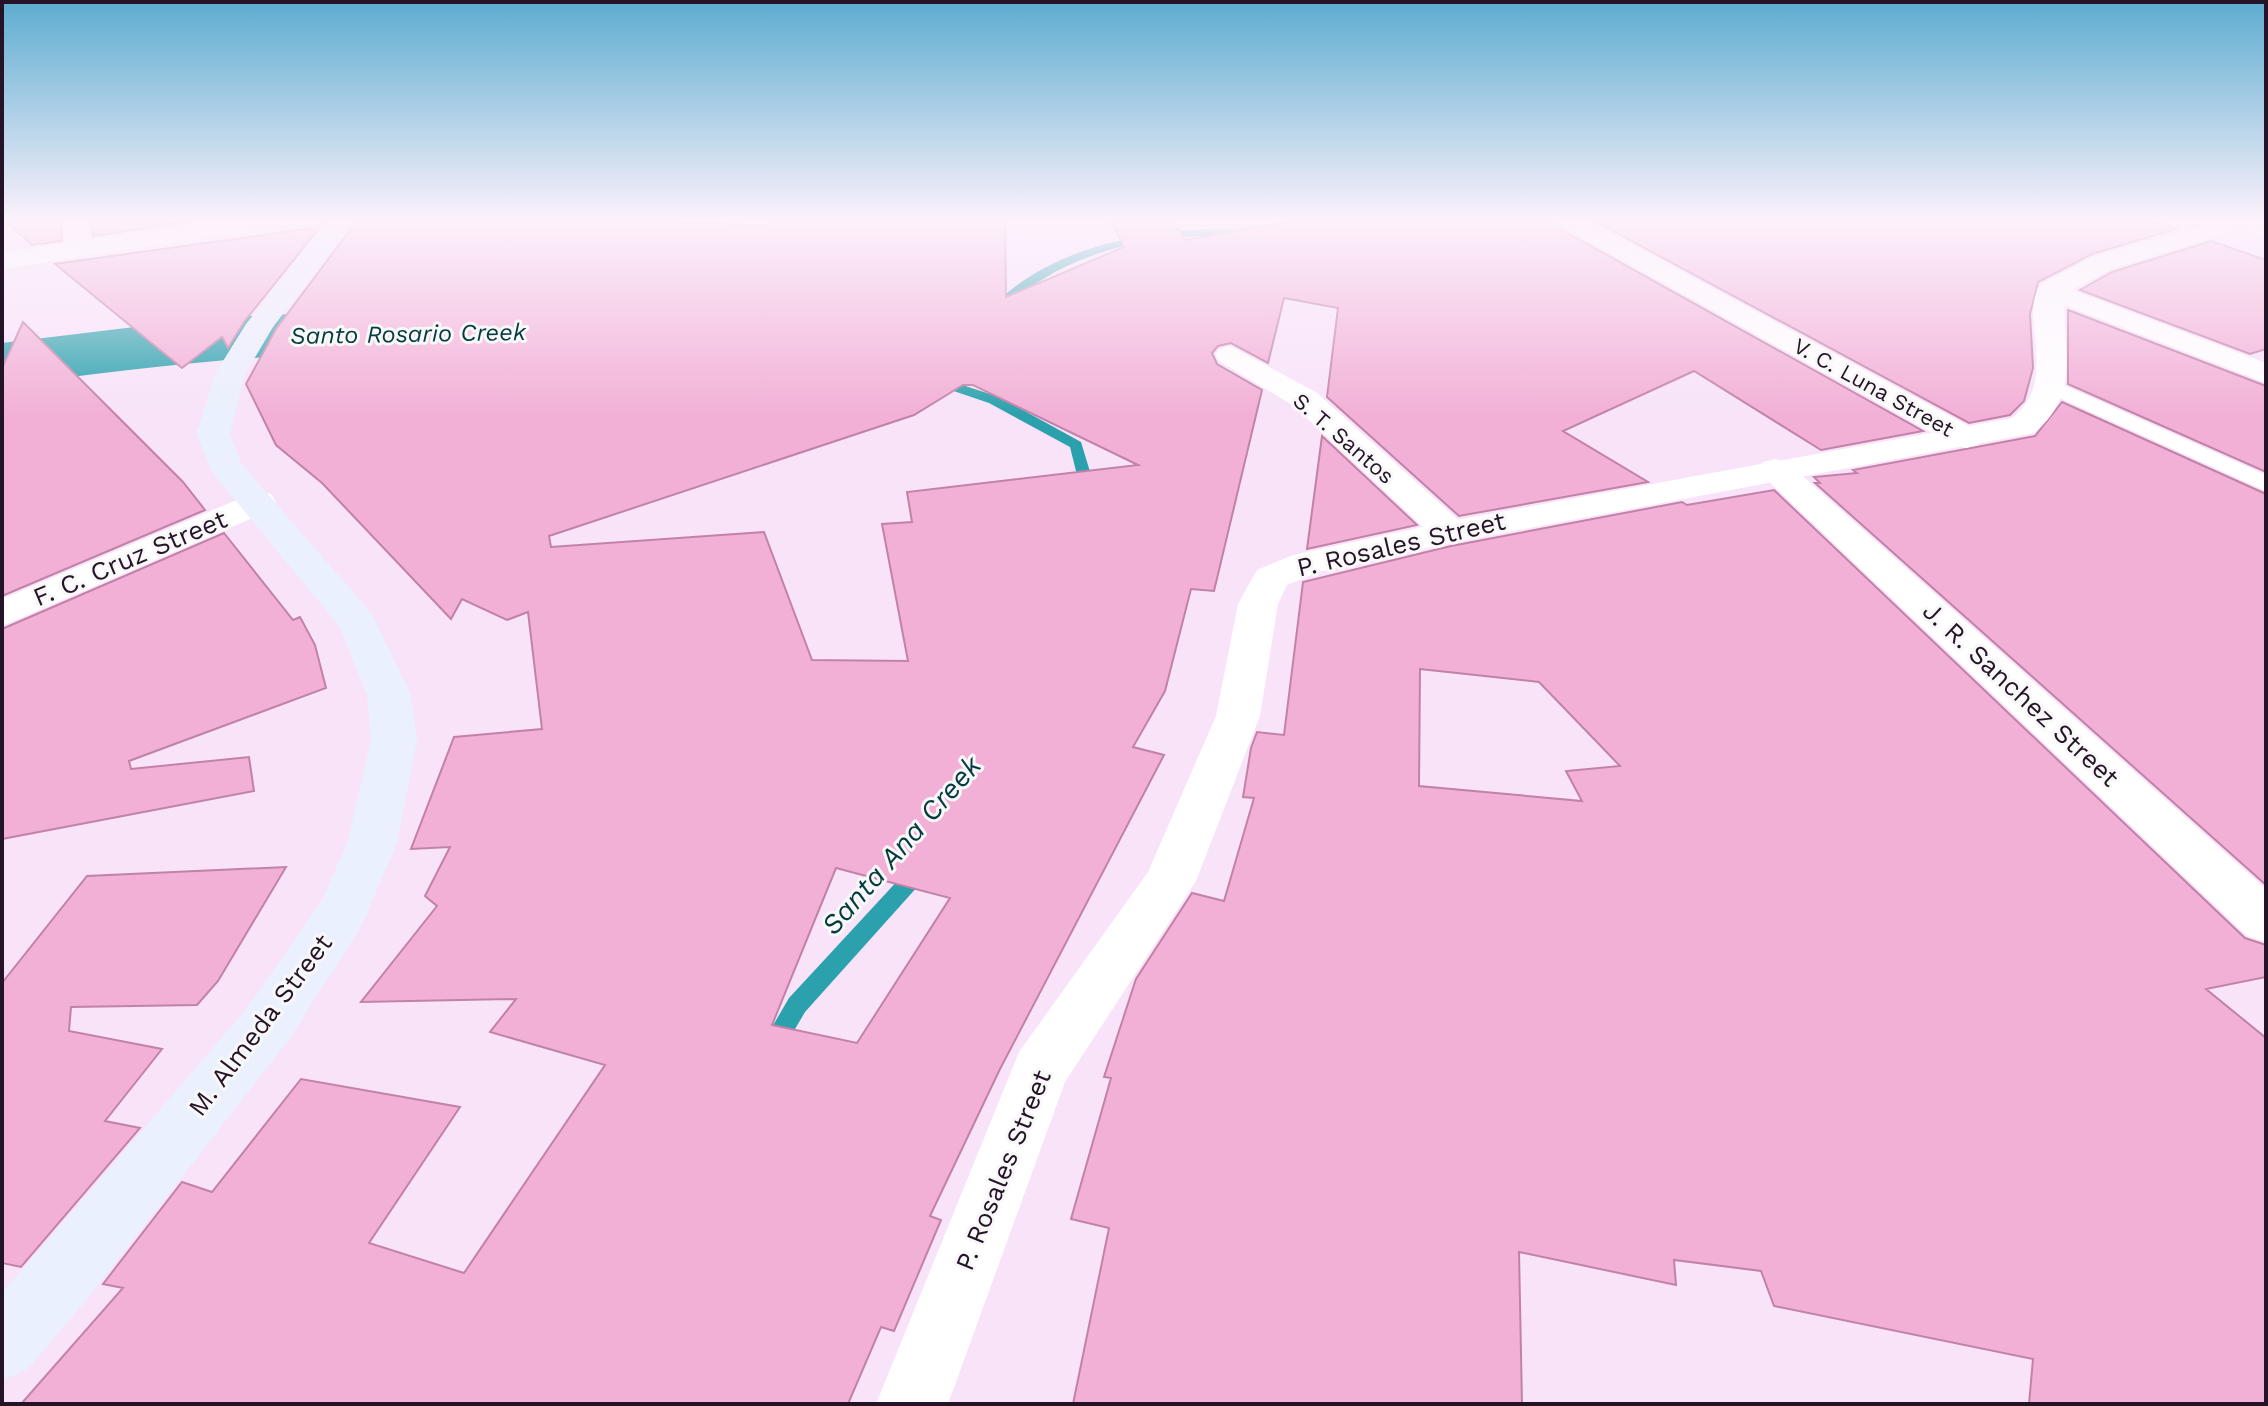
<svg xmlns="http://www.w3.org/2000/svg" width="2268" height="1406" font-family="'Work Sans',sans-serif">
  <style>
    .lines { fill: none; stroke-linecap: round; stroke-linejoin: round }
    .stream { fill: #2aa1ac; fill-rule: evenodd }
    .river { fill: #2aa1ac; fill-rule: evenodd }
    .building { fill: #f2b0d6; stroke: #c282a7; stroke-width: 2; fill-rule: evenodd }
    .service { fill: #fff; fill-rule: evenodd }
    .minor { fill: #fff; fill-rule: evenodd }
    .tertiary { fill: #fff; fill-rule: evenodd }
    .secondary { fill: #eaf0fd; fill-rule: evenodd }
    .labels { text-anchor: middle; stroke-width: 6; stroke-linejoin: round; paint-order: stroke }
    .far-street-label { font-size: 22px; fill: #251327; stroke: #f8f8f8 }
    .far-water-label { font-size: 24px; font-style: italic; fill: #053b40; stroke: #f8f8f8 }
    .street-label { font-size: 26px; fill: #251327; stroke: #f8f8f8 }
    .water-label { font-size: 28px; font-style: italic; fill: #053b40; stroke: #f8f8f8 }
  </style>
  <rect width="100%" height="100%" fill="#f8e3f9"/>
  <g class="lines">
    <!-- stream -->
    <path class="stream" d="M1205,229L1258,230L1263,233L1258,236C1188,233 1120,238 1057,271C1038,281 1022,294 1005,306L995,304C1050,250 1131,233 1205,229Z
      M935,376L999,397L1081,442L1091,475L1083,496L1078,497L1071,493L1077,475L1070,447L989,403L930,383V377Z
      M920,862L927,864L930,870L927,876L805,1012L781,1053L773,1056L765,1053L761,1046L789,998L913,864Z"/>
    <!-- river -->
    <path class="river" d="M416,308L441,314L451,329L441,344L416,350C277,353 139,366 2,387V343L209,318Z"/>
  </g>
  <!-- building -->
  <path class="building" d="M2,218H61L62,241L32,245Z
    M91,218H209L93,236Z
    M359,218H653L651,221L772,226L775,218H1005L1006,297L1124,247L1110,218H1170L1185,240L1311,218H1550L1555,226L1923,431L1821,450L1694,371L1563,431L1648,482L1459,516L1327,397L1338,308L1284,298L1268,363L1231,343L1218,346L1212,353L1217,364L1262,390L1214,591L1191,589L1165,691L1133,747L1164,755L1000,1069L930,1216L941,1220L894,1331L881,1327L848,1404H21L123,1288L103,1284L182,1182L212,1192L301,1079L460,1107L369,1243L464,1273L605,1065L490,1032L516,999L361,1002L437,906L425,896L450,847L411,849L454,737L542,729L528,612L507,620L462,599L451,619L322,483L276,445L246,384L276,329ZM963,385H973L1138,465L907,492L912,522L882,524L908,661L812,660L764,532L551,547L549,536L914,415ZM836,868L950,898L857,1043L772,1025Z
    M1589,218H2142L2176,229L2092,254L2038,282L2030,314L2033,368L2024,401L2010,415L1969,423Z
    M324,222L244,322L228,348L222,337L182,368L55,264L313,228Z
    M2211,241L2266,260V349L2250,354L2080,290L2112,272Z
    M2068,310L2266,386V472L2068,384Z
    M23,322L183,482L205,510L2,596V368Z
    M2062,402L2266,494V885L1815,483H1820L1814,477L1857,473L1853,470L2035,436Z
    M1322,436L1417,525L1307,549Z
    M1774,490L2245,938L2266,945V977L2206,989L2266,1038V1404H2029L2033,1359L1774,1306L1761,1271L1674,1260L1676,1285L1519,1252L1522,1404H1073L1109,1228L1071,1219L1111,1078L1104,1077L1136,979L1192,893L1224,901L1254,798L1243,797L1251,748L1257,732L1284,735L1303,582L1451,546L1682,502L1687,505ZM1420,669L1539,682L1620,766L1566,771L1582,801L1419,786Z
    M224,533L293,620L300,617L315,645L326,688L129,761L131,769L249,757L254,791L2,839V629Z
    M286,867L218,981L197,1005L71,1007L69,1031L162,1049L105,1121L140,1128L21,1267L2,1263V983L87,876Z"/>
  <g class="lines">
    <!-- service -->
    <path class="service" d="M2236,218L2266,227V238L2230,227V219Z
      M2050,379L2266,475V491L2042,390L2039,385L2042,380Z"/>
    <!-- minor -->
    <path class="minor" d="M64,218H88L91,248L87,254L78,256L65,248Z
      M1553,218H1583L1978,431L1983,438L1978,445L1966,448L1954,445L1556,223Z
      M2051,282L2266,363V383L2041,296L2037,290L2041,284Z
      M1230,346L1316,392L1463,524L1469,532L1463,540L1450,543L1437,540L1294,406L1219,361L1215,355L1219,349Z
      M1775,459L1787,462L2266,889V942L2247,936L1763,476L1758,469L1763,462Z"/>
    <!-- tertiary -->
    <path class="tertiary" d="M228,218H325L313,225L228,234L2,269V253Z
      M2226,218H2264L2261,223L2111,269L2065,294C2061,349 2083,392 2034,433L1450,543L1319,572L1287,585L1278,604L1260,716L1196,881L1065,1082L948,1404H876L1019,1052L1148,872L1216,716L1238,604L1257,570L1293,555L1450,521L2012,418C2061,379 2017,319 2041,284L2093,257Z
      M258,491L271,494L276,502L271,510L2,626V599Z"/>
    <!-- secondary -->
    <path class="secondary" d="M331,218H356L273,327L245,374L230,434L241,463L372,614L411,695L417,741L397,843L362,925L288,1041L83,1304L27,1370L2,1380V1293L248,1007L322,900L347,843L371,741L367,695L339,626L213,473L196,434L215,374L246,324Z"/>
  </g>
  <!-- sky -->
  <linearGradient id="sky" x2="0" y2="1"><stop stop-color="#5cacd0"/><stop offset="0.53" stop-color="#fcf2fc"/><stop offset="1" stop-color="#fcf2fc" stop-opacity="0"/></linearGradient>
  <rect width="2268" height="415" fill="url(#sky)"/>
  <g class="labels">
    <!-- far-street labels -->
    <g class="far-street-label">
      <text transform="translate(1874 387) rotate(29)" y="8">V. C. Luna Street</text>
      <text transform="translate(1344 438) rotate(41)" y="8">S. T. Santos</text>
    </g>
    <!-- far-water labels -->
    <g class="far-water-label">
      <text transform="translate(408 334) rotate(-1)" y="8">Santo Rosario Creek</text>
    </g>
    <!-- street labels -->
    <g class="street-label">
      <text transform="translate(1401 544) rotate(-13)" y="9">P. Rosales Street</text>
      <text transform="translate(130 558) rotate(-23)" y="9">F. C. Cruz Street</text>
      <text transform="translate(2021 694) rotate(43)" y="9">J. R. Sanchez Street</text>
      <text transform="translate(260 1025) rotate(-53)" y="9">M. Almeda Street</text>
      <text transform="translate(1003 1170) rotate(-68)" y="9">P. Rosales Street</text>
    </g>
    <!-- water labels -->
    <g class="water-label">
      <text transform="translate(901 845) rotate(-49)" y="10">Santa Ana Creek</text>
    </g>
  </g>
  <!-- border -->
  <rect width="2268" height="1406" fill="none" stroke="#251327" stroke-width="8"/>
</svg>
